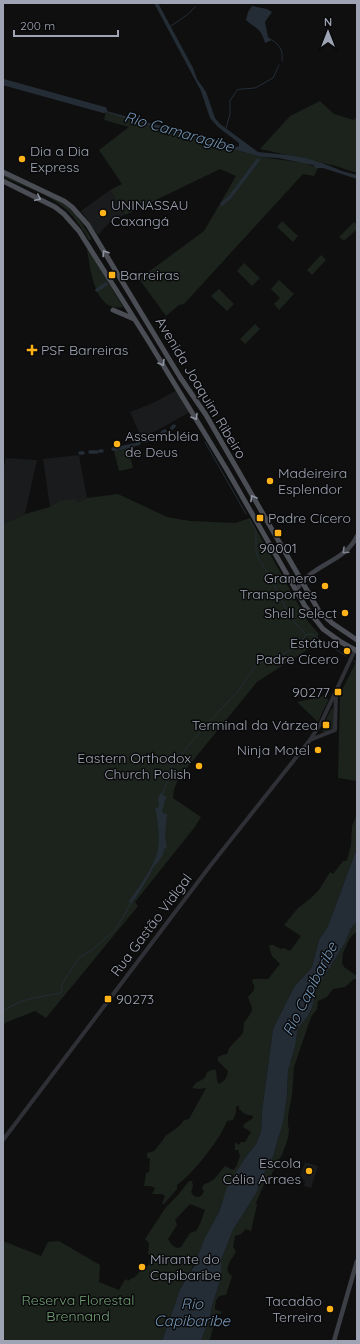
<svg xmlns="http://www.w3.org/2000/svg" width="360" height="1344" font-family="Quicksand,sans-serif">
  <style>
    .built { fill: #1a1b1d }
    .green { fill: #1b231c; fill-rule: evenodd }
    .water { fill: #242d35 }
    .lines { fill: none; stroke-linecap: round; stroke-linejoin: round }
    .stream { stroke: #242d35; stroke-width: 1 }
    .canal { stroke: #242d35; stroke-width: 3.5 }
    .river { stroke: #242d35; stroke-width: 6 }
    .tertiary { stroke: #2f3036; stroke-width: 4 }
    .secondary { stroke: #3d3f46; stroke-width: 4.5 }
    .primary { stroke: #4b4d55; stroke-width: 5 }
    .oneway { stroke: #8d93a0 }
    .oneway2 { stroke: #7c818d }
    .poi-dot { fill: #ffb318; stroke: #0a0a0b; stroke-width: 1.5 }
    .labels { text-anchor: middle; stroke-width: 3; stroke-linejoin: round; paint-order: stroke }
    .poi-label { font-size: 14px; fill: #9ea4b3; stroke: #0a0a0b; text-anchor: start }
    .street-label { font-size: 14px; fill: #9ea4b3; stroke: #0a0a0b }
    .park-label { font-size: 14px; fill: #72a076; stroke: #0a0a0b }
    .water-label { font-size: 15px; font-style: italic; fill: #7093b3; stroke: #0a0a0b }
  </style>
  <rect width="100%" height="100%" fill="#0f0f10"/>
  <!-- built -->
  <path class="built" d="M110,190L125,215L109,223L98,235L81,211Z
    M177,390L190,412L156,431L141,437L130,412L153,403Z
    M79,455L87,498L78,502L59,501L50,507L43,459Z
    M6,458L37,460L25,514L3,524V470Z
    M305,1162L318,1166L311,1188L304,1186L305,1181L300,1176Z"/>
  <!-- green -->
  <path class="green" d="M320,101L334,114L354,120L357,116V173L336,166L260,149L290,116Z
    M106,111L126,119L236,150L261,157L305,163L318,168L314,176L303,174L184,304L179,305L166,316L139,279L204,231L236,176L220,169L125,215L110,190L122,184L99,150L129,127L104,120Z
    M3,174C23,183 46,191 64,204C76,213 84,226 91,238V240H89C83,230 76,219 67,210C50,195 24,186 3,177Z
    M282,221L298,236L293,242L277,227Z
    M354,222L357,225V229L344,241L339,237Z
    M87,249H88L123,307C94,313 90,267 87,249Z
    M321,255L326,260L312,275L307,270Z
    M244,263L260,278L252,286L237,271Z
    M279,280L294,294L279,310L274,304L280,298L271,289Z
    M219,289L234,304L227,311L211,296Z
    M255,324L260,329L245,344L240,339Z
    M128,447L133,468L119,471L114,451Z
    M118,494L167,517L190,521L235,523L250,518L307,620L319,634L310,648L257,682L178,779L174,790L173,798L201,817L194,828L135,902L138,906L46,1018L35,1011L5,1023L3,1025V524L25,514L50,507L59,501L75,499L78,502L87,498Z
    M357,660V781L338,778L340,694Z
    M324,696L327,697L328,701L318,722L297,702Z
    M333,708L334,728L324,733L322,729L331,709Z
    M357,814V848L328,926L319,940L312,967L294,987L273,1029L262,1111L261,1132L256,1144L245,1158L234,1177L222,1202L219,1212L206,1238L201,1252L180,1289L162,1341H3V1241L41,1256L48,1242L59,1241L100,1265L99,1282L119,1290L124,1281L126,1279L128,1281L132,1278H134L145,1266H148L150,1261L153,1259L152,1256L148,1254L149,1243L145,1239L166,1207L178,1195L189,1181H192L193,1186L191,1192L194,1196C200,1198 201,1197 204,1191L202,1188L204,1184C215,1182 218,1173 225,1166L233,1170L236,1167L240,1156L238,1150H235V1142L239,1145L241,1142H245L251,1132L243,1127L244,1124L253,1118V1116L245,1114L239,1109V1106H236V1113L233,1120L227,1121C222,1137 191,1176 177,1185V1189L164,1204L162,1203L165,1196L162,1194H152L155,1188L150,1186H144L146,1173L149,1172L150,1159L147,1157V1153L154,1151L163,1140L165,1136C171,1132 181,1126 184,1120L189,1119L206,1088L198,1089L192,1088L196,1083L205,1078C206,1072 210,1069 216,1070L217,1081L219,1084C225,1081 227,1078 228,1071L218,1061V1057L222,1055L227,1054L229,1048L243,1033L244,1023L251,1013L252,1008L248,997L254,990V984L252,983L253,979H268L280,964L272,956L269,947L270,945H273L281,949L284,948L290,951L301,936L284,925L298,908L311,898L319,890L330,872L333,874L343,861H345L347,860L351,845L352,826ZM190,1204L205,1210L200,1224L196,1231L190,1233L181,1247L177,1248L172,1245L168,1239L177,1225L175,1220Z
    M357,922V931L350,938L343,953L342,963L344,967L357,976V979H354L345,987L333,989L327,997L318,1001L317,1009L311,1017L294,1067L292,1095L288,1116V1125L289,1130L288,1138L282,1155L277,1162L270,1178L265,1182L256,1203L257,1205L251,1231L246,1229L241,1234L235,1236L233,1247L236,1251C233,1260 221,1268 232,1276L226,1295C217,1295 215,1300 215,1309L222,1312L221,1314H217C213,1323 213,1332 209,1341H201L210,1318L212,1306L221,1278V1260L233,1230L257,1192L261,1178L272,1160L279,1136L287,1096L288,1071L295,1047L298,1028L308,1016L312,1008L316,990L345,943L351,928Z"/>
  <!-- water -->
  <path class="water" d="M154,3H158L193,68L197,79L206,92L215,118L220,124L258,152L288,155L305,158L322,163L342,171L357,175V179L323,168H316L313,165L278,158L261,157L236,150L126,119L96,108L153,124L173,128L216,141L227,143L237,147L239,146V143L218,127L210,118L201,91Z
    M252,6L267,9L272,12L265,22L268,37L272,40L265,43C264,40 263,36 261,33C258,28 251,25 246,20L248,12Z
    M162,792L163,796H166V800L164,802V805L162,811L163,813L167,814L165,836L167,848L164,849C164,857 157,862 153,868C147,881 139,893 131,904L129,901C138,889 156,864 158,849C160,836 158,820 155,808L159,807L158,797Z
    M357,848V922L351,928L345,943L316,990L312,1008L308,1016L298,1028L295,1047L288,1071L287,1096L283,1122L272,1160L261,1178L257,1192L233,1230L221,1260V1278L212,1306L210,1318L201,1341H162L180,1289L194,1266L205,1238L219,1212L227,1187L245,1158L256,1144L261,1132L262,1111L273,1029L294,987L312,967L319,940L328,926Z"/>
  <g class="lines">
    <!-- stream -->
    <path class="stream" d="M171,26L187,15L195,7
      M272,40C281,46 283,51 282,61
      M226,128L230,114V101L237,90L242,89L255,88L273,78L279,65
      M205,442L246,514
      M249,519L256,531V551L258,558L270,576L287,611L295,623L306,635
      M354,661L357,663
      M163,794L172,765L209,722L239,690L256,665L296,648L306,635L312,634L346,656
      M3,1011C24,997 37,998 61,993L62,984L79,958L92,950L114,931L125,914L131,902"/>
    <!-- canal -->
    <path class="canal" d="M222,204L230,197L258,160
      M97,290L106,284
      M172,428L174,426
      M162,433L165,431
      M157,435H159
      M151,438L155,437
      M144,441L150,439
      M137,444L139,443
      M120,448L134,445
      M113,449H117
      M100,451H102
      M90,452H97
      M80,453H83"/>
    <!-- river -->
    <path class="river" d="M3,82L104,110"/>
    <!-- tertiary -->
    <path class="tertiary" d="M310,740L335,730L336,693
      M3,1140L210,866L310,740L321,723L355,650"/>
    <!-- secondary -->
    <path class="secondary" d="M296,591C298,588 300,583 303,581C319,563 346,560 357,536
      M334,1341L357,1261"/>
    <!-- primary -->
    <path class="primary" d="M3,172L64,201L72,207L88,225L180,377L206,415L319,611L332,623L357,640
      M3,181L55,207L64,214L79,231L149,342L227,470L305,606L323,629L341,642L357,651
      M113,310L134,319"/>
  </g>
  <!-- one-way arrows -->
  <defs><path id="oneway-chevron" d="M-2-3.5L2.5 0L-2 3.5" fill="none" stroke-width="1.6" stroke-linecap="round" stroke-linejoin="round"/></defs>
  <g class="oneway">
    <use href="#oneway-chevron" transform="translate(38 198) rotate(26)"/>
    <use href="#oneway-chevron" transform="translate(105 253) rotate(-122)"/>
    <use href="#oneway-chevron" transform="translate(162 363) rotate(59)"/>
    <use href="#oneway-chevron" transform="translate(195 417) rotate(59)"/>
    <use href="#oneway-chevron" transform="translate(253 498) rotate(-120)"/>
  </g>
  <use class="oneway2" href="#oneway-chevron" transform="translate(345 551) rotate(137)"/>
  <!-- markers -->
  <g class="poi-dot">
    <circle cx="22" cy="159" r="4"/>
    <circle cx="103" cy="213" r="4"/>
    <rect x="108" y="271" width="8" height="8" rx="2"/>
    <path d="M30 344h4v4h4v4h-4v4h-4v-4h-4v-4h4z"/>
    <circle cx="117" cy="444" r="4"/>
    <circle cx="270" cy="481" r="4"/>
    <rect x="256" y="514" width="8" height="8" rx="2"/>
    <rect x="274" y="529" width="8" height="8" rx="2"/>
    <circle cx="325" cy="586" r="4"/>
    <circle cx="345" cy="613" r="4"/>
    <circle cx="347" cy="651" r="4"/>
    <rect x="334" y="688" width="8" height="8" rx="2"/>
    <rect x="322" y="721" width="8" height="8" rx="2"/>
    <circle cx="318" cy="750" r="4"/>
    <circle cx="199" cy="766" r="4"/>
    <rect x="104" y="995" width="8" height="8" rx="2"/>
    <circle cx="309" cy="1171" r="4"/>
    <circle cx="142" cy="1267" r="4"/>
    <circle cx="330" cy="1309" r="4"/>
  </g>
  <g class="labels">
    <!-- poi labels -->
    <g class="poi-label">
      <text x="30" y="156">Dia a Dia<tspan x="30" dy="16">Express</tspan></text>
      <text x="111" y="210">UNINASSAU<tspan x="111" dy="16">Caxangá</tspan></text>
      <text x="120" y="280">Barreiras</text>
      <text x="41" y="355">PSF Barreiras</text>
      <text x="125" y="441">Assembléia<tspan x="125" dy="16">de Deus</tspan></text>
      <text x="278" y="478">Madeireira<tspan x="278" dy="16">Esplendor</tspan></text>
      <text x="268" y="523">Padre Cícero</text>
      <text x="278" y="553" text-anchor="middle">90001</text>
      <text x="317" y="583" text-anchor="end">Granero<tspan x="317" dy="16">Transportes</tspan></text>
      <text x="337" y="618" text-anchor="end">Shell Select</text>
      <text x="339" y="648" text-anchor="end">Estátua<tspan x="339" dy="16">Padre Cícero</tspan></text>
      <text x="330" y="697" text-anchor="end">90277</text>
      <text x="318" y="730" text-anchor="end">Terminal da Várzea</text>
      <text x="310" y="755" text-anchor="end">Ninja Motel</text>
      <text x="191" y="763" text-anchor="end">Eastern Orthodox<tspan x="191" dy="16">Church Polish</tspan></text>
      <text x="116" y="1004">90273</text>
      <text x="301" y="1168" text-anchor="end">Escola<tspan x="301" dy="16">Célia Arraes</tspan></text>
      <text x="150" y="1264">Mirante do<tspan x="150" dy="16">Capibaribe</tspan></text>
      <text x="322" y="1306" text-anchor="end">Tacadão<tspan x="322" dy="16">Terreira</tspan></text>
    </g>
    <!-- street labels -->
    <g class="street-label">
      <text transform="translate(201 388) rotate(59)" y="5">Avenida Joaquim Ribeiro</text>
      <text transform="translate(151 925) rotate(-53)" y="5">Rua Gastão Vidigal</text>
    </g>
    <!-- park labels -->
    <g class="park-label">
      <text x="78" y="1305">Reserva Florestal<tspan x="78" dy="16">Brennand</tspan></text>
    </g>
    <!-- water labels -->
    <g class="water-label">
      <text transform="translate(179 132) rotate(16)" y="5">Rio Camaragibe</text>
      <text transform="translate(310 989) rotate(-63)" y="5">Rio Capibaribe</text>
      <text x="192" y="1309">Rio<tspan x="192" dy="17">Capibaribe</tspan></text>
    </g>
  </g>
  <!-- border -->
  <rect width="360" height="1344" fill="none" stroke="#9ea4b3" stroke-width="8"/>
  <!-- north arrow -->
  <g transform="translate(328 32)" stroke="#0a0a0b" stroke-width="3" paint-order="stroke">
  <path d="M0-3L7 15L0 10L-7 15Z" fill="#9ea4b3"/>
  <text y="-6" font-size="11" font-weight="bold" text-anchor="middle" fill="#9ea4b3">N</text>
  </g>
  <!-- scale -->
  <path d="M14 30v6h104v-6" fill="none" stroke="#9ea4b3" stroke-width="2"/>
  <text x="20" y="30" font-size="12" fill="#9ea4b3" stroke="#0a0a0b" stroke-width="3" paint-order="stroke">200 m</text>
</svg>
